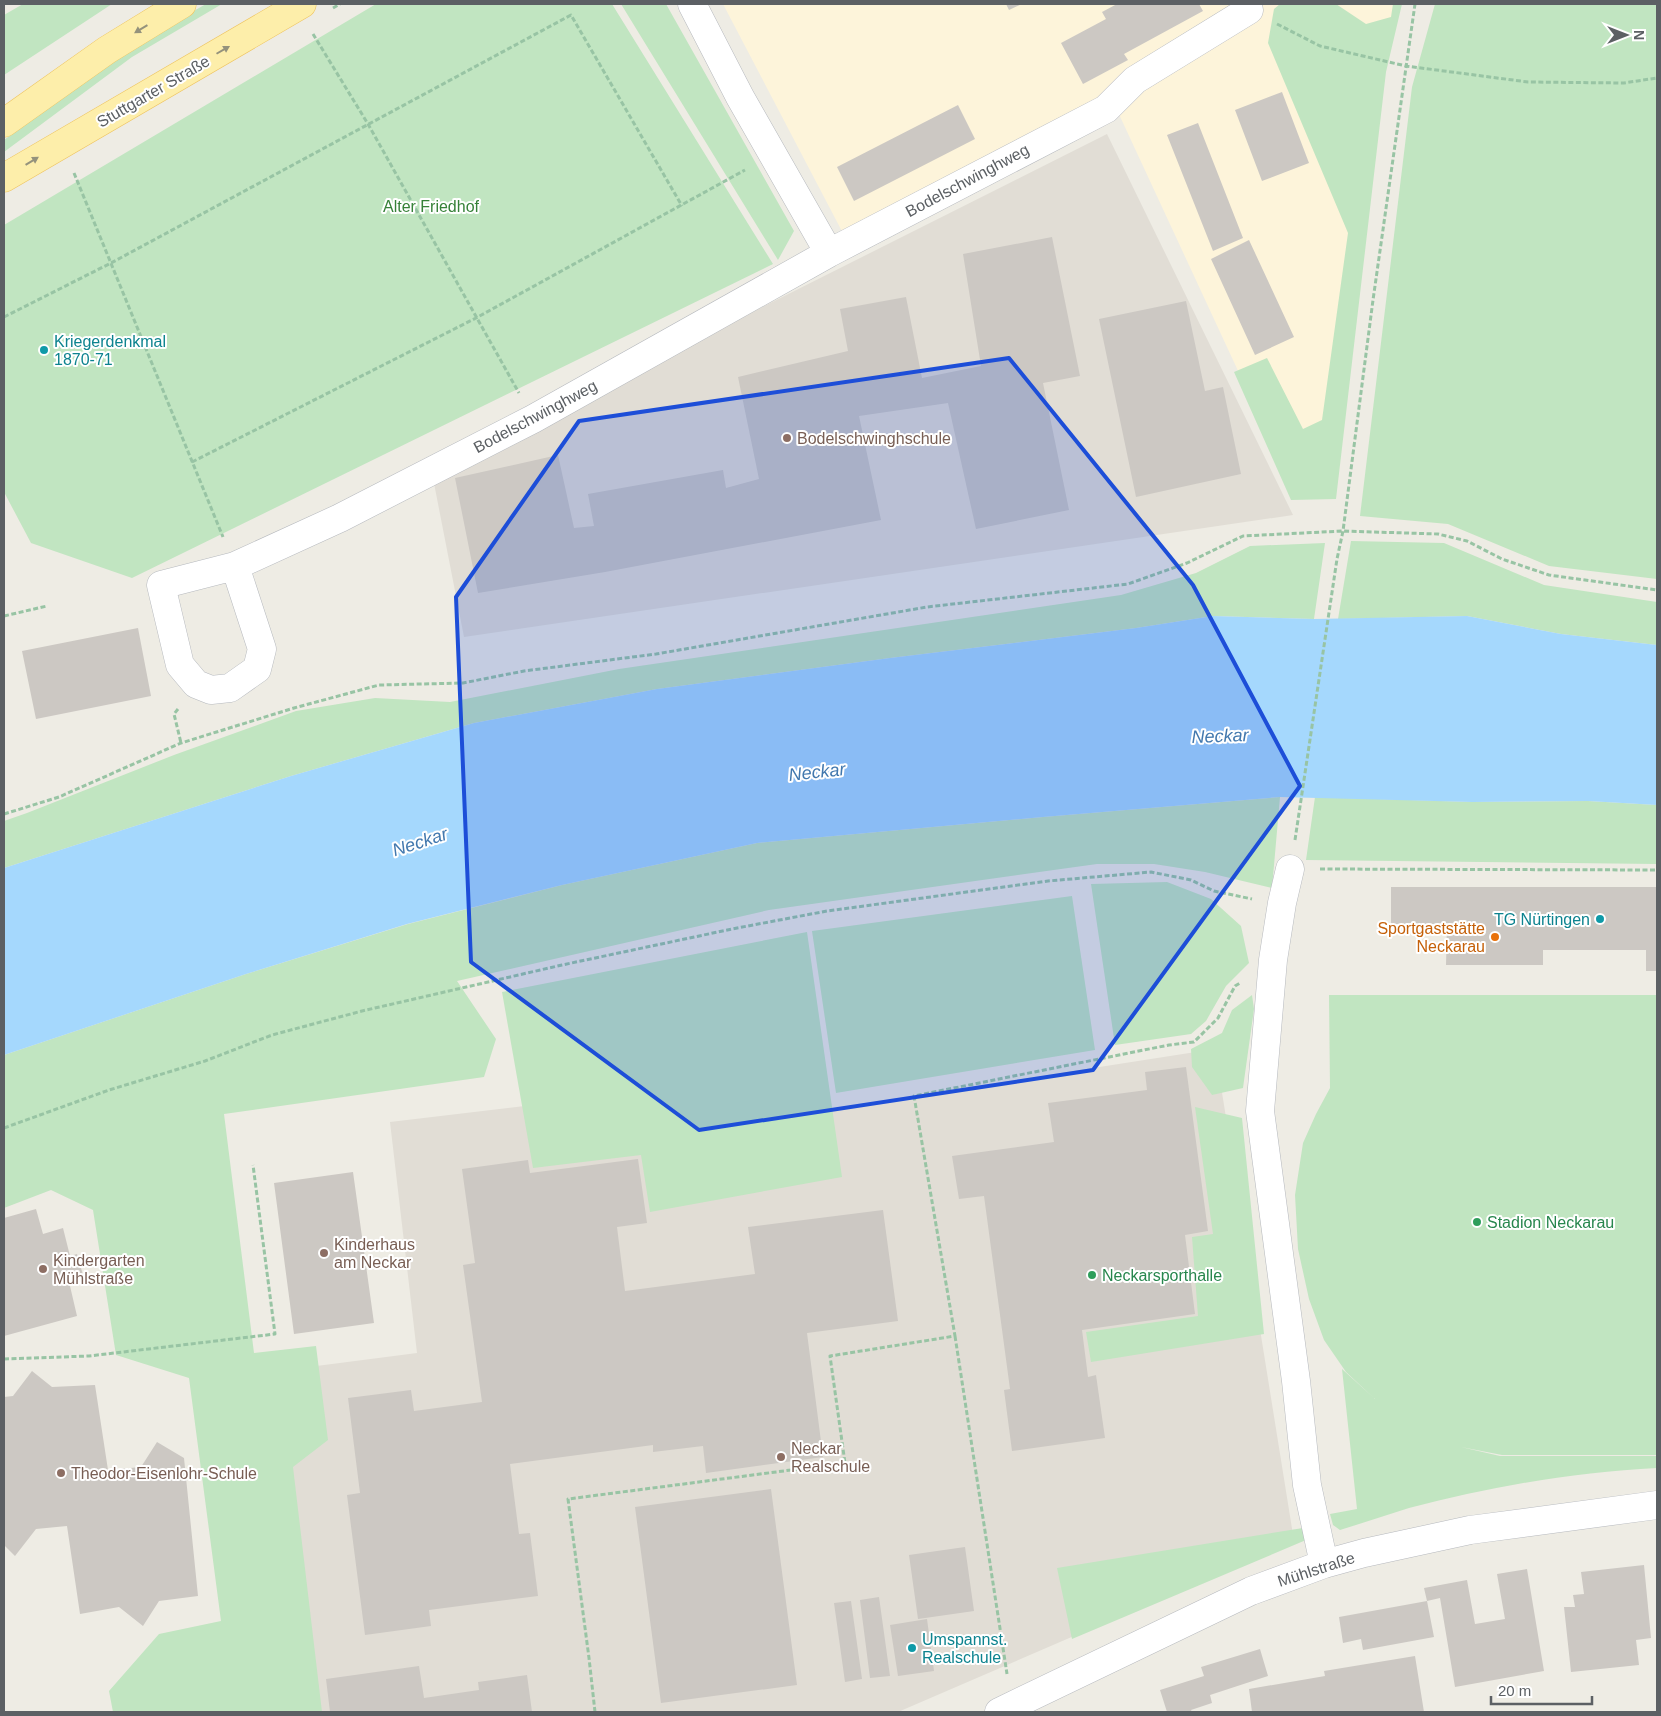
<svg xmlns="http://www.w3.org/2000/svg" width="1661" height="1716" font-family="Arial,sans-serif">
  <style>
    .commercial { fill: #fdf4da }
    .education { fill: #e1ddd5 }
    .green { fill: #c1e5c1 }
    .water { fill: #a5d8fd }
    .building { fill: #ccc8c3 }
    .lines { fill: none; stroke-linecap: round; stroke-linejoin: round }
    .minor-casing { stroke: #b6b9be; stroke-width: 29 }
    .major-casing { stroke: #eec35d; stroke-width: 29 }
    .path { stroke: #98c4a4; stroke-width: 3; stroke-dasharray: 5 2.5; stroke-linecap: butt }
    .minor { stroke: #fff; stroke-width: 28 }
    .major { stroke: #fdeeaa; stroke-width: 28 }
    .oneway { fill: #94927c }
    .marked { fill: #1d4ed8; fill-opacity: 0.2; stroke: #1d4ed8; stroke-width: 4; stroke-linejoin: round }
    .culture-dot { fill: #0f9aa8; stroke: #fff; stroke-width: 2 }
    .education-dot { fill: #8d6e63; stroke: #fff; stroke-width: 2 }
    .food-dot { fill: #e8710a; stroke: #fff; stroke-width: 2 }
    .leisure-dot { fill: #2e9e5b; stroke: #fff; stroke-width: 2 }
    .labels { text-anchor: middle; stroke-width: 4; stroke-linejoin: round; paint-order: stroke }
    .street-label { font-size: 16px; fill: #5c6064; stroke: #fff }
    .park-label { font-size: 16px; fill: #368138; stroke: #fff }
    .culture-label { font-size: 16px; fill: #0d838f; stroke: #fff; text-anchor: start }
    .education-label { font-size: 16px; fill: #785e54; stroke: #fff; text-anchor: start }
    .food-label { font-size: 16px; fill: #c56008; stroke: #fff; text-anchor: end }
    .leisure-label { font-size: 16px; fill: #27864d; stroke: #fff; text-anchor: start }
    .water-label { font-size: 18px; font-style: italic; fill: #4278ae; stroke: #fff }
  </style>
  <rect width="100%" height="100%" fill="#eeece4"/>
  <!-- commercial -->
  <path class="commercial" d="M723,4H1400L1383,71L1333,496L1297,498L1111,97L846,239Z"/>
  <!-- education -->
  <path class="education" d="M1107,134L1293,515L464,637L432,473Z
    M1215,1049L1294,1541L898,1712H314L270,1372L417,1353L390,1122L650,1091L655,1136Z"/>
  <!-- green -->
  <path class="green" d="M23,4H112L4,75V15Z
    M206,4H222L132,57L4,152V140C70,92 135,43 206,4Z
    M376,4H612L773,264L132,578L31,543L4,492V225Z
    M621,4H666L794,231L778,260Z
    M1280,4H1336L1366,24L1391,17L1393,4H1402L1386,72L1336,499L1291,500L1234,372L1267,358L1303,429L1322,420L1348,233L1268,43L1274,9Z
    M1435,4H1657V579L1549,566L1448,524L1360,516L1412,87Z
    M1351,541L1444,543L1544,585L1657,602V645L1561,634L1467,616L1338,619Z
    M1325,543L1314,619L1213,616L1136,628L890,658L657,689L474,723L291,776L4,868V821L27,813L174,755L296,711L375,698L450,702L619,669L1121,595L1196,573L1250,546Z
    M1280,797L1272,888L1205,872L1154,864H1097L769,910L457,981L496,1039L484,1077L224,1114L254,1353L316,1346L328,1440L293,1467L322,1712H113L109,1691L159,1634L221,1621L189,1378L116,1355L93,1210L51,1190L4,1208V1055L246,974L408,924L562,885L757,843L1043,817Z
    M1315,797L1472,802L1588,801L1657,805V864L1306,860Z
    M1167,882L1211,899L1241,926L1249,963L1226,986L1206,1021L1191,1034L1115,1045L1091,884Z
    M1072,896L1095,1050L836,1093L812,931Z
    M807,932L842,1177L650,1212L641,1155L533,1168L502,992Z
    M1252,995L1254,1009L1243,1088L1212,1095L1192,1067L1191,1049L1222,1033L1232,1010Z
    M1329,995H1657V1455H1502L1461,1447L1500,1456H1657V1468C1574,1472 1489,1487 1409,1508C1386,1515 1363,1523 1340,1530L1333,1525L1330,1514L1357,1509L1342,1369L1375,1399L1346,1372L1324,1340L1309,1299L1298,1249L1295,1195L1303,1143L1316,1114L1330,1088Z
    M1195,1107L1242,1118L1264,1334L1091,1362L1086,1332L1198,1316L1192,1237L1213,1234Z
    M1303,1528L1306,1540L1072,1639L1057,1568Z"/>
  <!-- water -->
  <path class="water" d="M1213,616L1314,619L1467,616L1561,634L1657,645V805L1588,801L1472,802L1280,797L1043,817L757,843L562,885L407,924L246,974L4,1055V868L291,776L474,723L657,689L890,658L1136,628Z"/>
  <!-- building -->
  <path class="building" d="M1006,4H1022L1009,10Z
    M1117,4H1199L1203,11L1124,54L1128,60L1083,84L1061,43L1106,19L1102,12Z
    M1282,92L1309,163L1262,181L1235,110Z
    M958,105L975,139L854,201L837,167Z
    M1198,123L1243,238L1213,251L1167,135Z
    M1052,237L1080,376L1043,383L1069,510L976,529L948,403L859,416L881,520L605,572L478,593L455,478L558,455L574,528L594,526L588,494L723,470L726,488L759,479L738,377L848,351L840,309L906,297L922,378L981,366L963,254Z
    M1249,240L1294,337L1255,355L1211,259Z
    M1186,301L1205,391L1223,387L1241,474L1136,497L1099,319Z
    M138,628L151,696L36,719L22,651Z
    M1391,887H1657V971H1646V950H1543V965H1446L1447,924H1391Z
    M1186,1067L1208,1231L1185,1235L1195,1314L1082,1330L1088,1377L1096,1375L1105,1438L1012,1451L1004,1390L1010,1389L984,1196L959,1199L952,1156L1054,1142L1048,1103L1147,1090L1145,1072Z
    M638,1159L647,1223L617,1227L625,1291L755,1274L748,1227L883,1210L898,1321L807,1333L823,1457L706,1473L703,1446L653,1452V1445L510,1464L519,1534L530,1533L538,1596L429,1610L431,1626L365,1635L347,1495L360,1493L348,1398L411,1390L414,1411L482,1402L463,1265L475,1263L462,1169L528,1160L530,1173Z
    M353,1172L374,1323L294,1334L274,1183Z
    M36,1209L43,1234L63,1228L70,1256L77,1254L85,1282L70,1286L77,1316L4,1336V1238H5L4,1218Z
    M32,1371L52,1387L95,1385L108,1470L141,1467L157,1442L184,1458L198,1596L159,1601L143,1626L119,1607L80,1614L67,1526L36,1529L15,1556L4,1545V1397L13,1396Z
    M771,1489L797,1685L661,1703L635,1507Z
    M965,1547L974,1611L918,1619L909,1555Z
    M1644,1565L1651,1638L1636,1640L1639,1665L1571,1672L1564,1607H1575L1573,1595L1584,1594L1581,1572Z
    M1527,1569L1544,1671L1455,1687L1440,1598L1427,1601L1424,1588L1467,1580L1475,1624L1505,1619L1497,1574Z
    M879,1597L890,1676L870,1678L860,1600Z
    M851,1601L862,1679L845,1682L834,1603Z
    M1427,1601L1434,1637L1363,1650L1361,1639L1343,1643L1339,1617Z
    M927,1619L934,1671L898,1676L890,1625Z
    M1260,1649L1268,1676L1210,1695L1212,1703L1191,1710L1192,1712H1167L1160,1690L1204,1676L1201,1667Z
    M1415,1656L1424,1712H1252L1249,1689L1325,1676L1324,1671Z
    M419,1666L424,1698L479,1690L478,1682L527,1675L532,1712H330L326,1679Z"/>
  <g class="lines">
    <defs>
      <path id="minor" d="M692,4L740,97L829,253
        M235,566L262,649L257,669L230,688L211,690L196,684L180,665L161,585L235,566L340,518L533,419L829,253L1106,109L1135,80L1249,10
        M1290,869L1282,903L1273,960L1260,1111L1296,1381L1307,1485L1324,1564
        M999,1712L1251,1591L1324,1564L1364,1553L1470,1530L1657,1505"/>
      <path id="major" d="M4,123L107,50L182,4
        M4,178L302,4"/>
    </defs>
    <!-- minor casing -->
    <use href="#minor" class="minor-casing"/>
    <!-- major casing -->
    <use href="#major" class="major-casing"/>
    <!-- path -->
    <path class="path" d="M333,8L340,4
      M1277,24L1320,46L1406,66L1528,82L1624,83L1657,78
      M313,34L368,124L519,393
      M74,173L223,537
      M4,317L111,263L571,15L682,206
      M192,462L476,318L745,170
      M4,616L47,606
      M178,709L174,714L181,743
      M4,814L59,797L181,743L294,708L379,685L463,683L524,671L656,654L927,607L1128,584L1187,563L1243,536L1343,531L1438,534L1467,541L1502,559L1549,575L1657,590
      M1295,840L1337,559L1343,531L1373,300L1415,4
      M1320,869L1657,870
      M4,1128L109,1090L205,1061L272,1035L362,1011L562,965L732,929L827,911L1048,881L1151,872L1191,880L1214,891L1252,899
      M955,1336L1007,1674
      M4,1359L89,1356L275,1334L253,1165
      M595,1712L589,1658L568,1499L845,1463L830,1356L955,1336L914,1096L1169,1045L1194,1042L1218,1018L1235,986L1240,983"/>
    <!-- minor -->
    <use href="#minor" class="minor"/>
    <!-- major -->
    <use href="#major" class="major"/>
  </g>
  <!-- one-way arrows -->
  <defs><path id="oneway-solid" d="M-6-.8H1V-3.2L6.5 0L1 3.2V.8H-6Z" transform="scale(1.25)"/></defs>
  <g class="oneway">
    <use href="#oneway-solid" transform="translate(141 29) rotate(149)"/>
    <use href="#oneway-solid" transform="translate(223 50) rotate(-30)"/>
    <use href="#oneway-solid" transform="translate(32 161) rotate(-31)"/>
  </g>
  <!-- marked area -->
  <path class="marked" d="M1009,358L1193,585L1300,786L1093,1070L699,1130L471,962L456,597L579,421Z"/>
  <!-- markers -->
  <g class="culture-dot">
    <circle cx="44" cy="350" r="5"/>
    <circle cx="1600" cy="919" r="5"/>
    <circle cx="912" cy="1648" r="5"/>
  </g>
  <g class="education-dot">
    <circle cx="787" cy="438" r="5"/>
    <circle cx="324" cy="1253" r="5"/>
    <circle cx="43" cy="1269" r="5"/>
    <circle cx="781" cy="1457" r="5"/>
    <circle cx="61" cy="1473" r="5"/>
  </g>
  <circle class="food-dot" cx="1495" cy="937" r="5"/>
  <g class="leisure-dot">
    <circle cx="1477" cy="1222" r="5"/>
    <circle cx="1092" cy="1275" r="5"/>
  </g>
  <g class="labels">
    <!-- street labels -->
    <g class="street-label">
      <text transform="translate(153 91) rotate(-30)" y="6">Stuttgarter Straße</text>
      <text transform="translate(967 180) rotate(-28)" y="6">Bodelschwinghweg</text>
      <text transform="translate(535 416) rotate(-28)" y="6">Bodelschwinghweg</text>
      <text transform="translate(1316 1569) rotate(-18)" y="6">Mühlstraße</text>
    </g>
    <!-- park labels -->
    <g class="park-label">
      <text x="431" y="212">Alter Friedhof</text>
    </g>
    <!-- culture labels -->
    <g class="culture-label">
      <text x="54" y="347">Kriegerdenkmal<tspan x="54" dy="18">1870-71</tspan></text>
      <text x="1590" y="925" text-anchor="end">TG Nürtingen</text>
      <text x="922" y="1645">Umspannst.<tspan x="922" dy="18">Realschule</tspan></text>
    </g>
    <!-- education labels -->
    <g class="education-label">
      <text x="797" y="444">Bodelschwinghschule</text>
      <text x="334" y="1250">Kinderhaus<tspan x="334" dy="18">am Neckar</tspan></text>
      <text x="53" y="1266">Kindergarten<tspan x="53" dy="18">Mühlstraße</tspan></text>
      <text x="791" y="1454">Neckar<tspan x="791" dy="18">Realschule</tspan></text>
      <text x="71" y="1479">Theodor-Eisenlohr-Schule</text>
    </g>
    <!-- food labels -->
    <g class="food-label">
      <text x="1485" y="934">Sportgaststätte<tspan x="1485" dy="18">Neckarau</tspan></text>
    </g>
    <!-- leisure labels -->
    <g class="leisure-label">
      <text x="1487" y="1228">Stadion Neckarau</text>
      <text x="1102" y="1281">Neckarsporthalle</text>
    </g>
    <!-- water labels -->
    <g class="water-label">
      <text transform="translate(1220 736) rotate(-2)" y="6">Neckar</text>
      <text transform="translate(817 772) rotate(-6)" y="6">Neckar</text>
      <text transform="translate(420 842) rotate(-18)" y="6">Neckar</text>
    </g>
  </g>
  <!-- border -->
  <rect width="1661" height="1716" fill="none" stroke="#5c6064" stroke-width="10"/>
  <!-- north arrow -->
  <g transform="translate(1626 35) rotate(90)" stroke="#ffffff" stroke-width="4" paint-order="stroke">
  <path d="M0-4L9 19L0 12L-9 19Z" fill="#5c6064"/>
  <text y="-8" font-size="14" font-weight="bold" text-anchor="middle" fill="#5c6064">N</text>
  </g>
  <!-- scale -->
  <path d="M1491 1696v8h101v-8" fill="none" stroke="#5c6064" stroke-width="2.5"/>
  <text x="1498" y="1696" font-size="15" fill="#5c6064" stroke="#ffffff" stroke-width="4" paint-order="stroke">20 m</text>
</svg>
